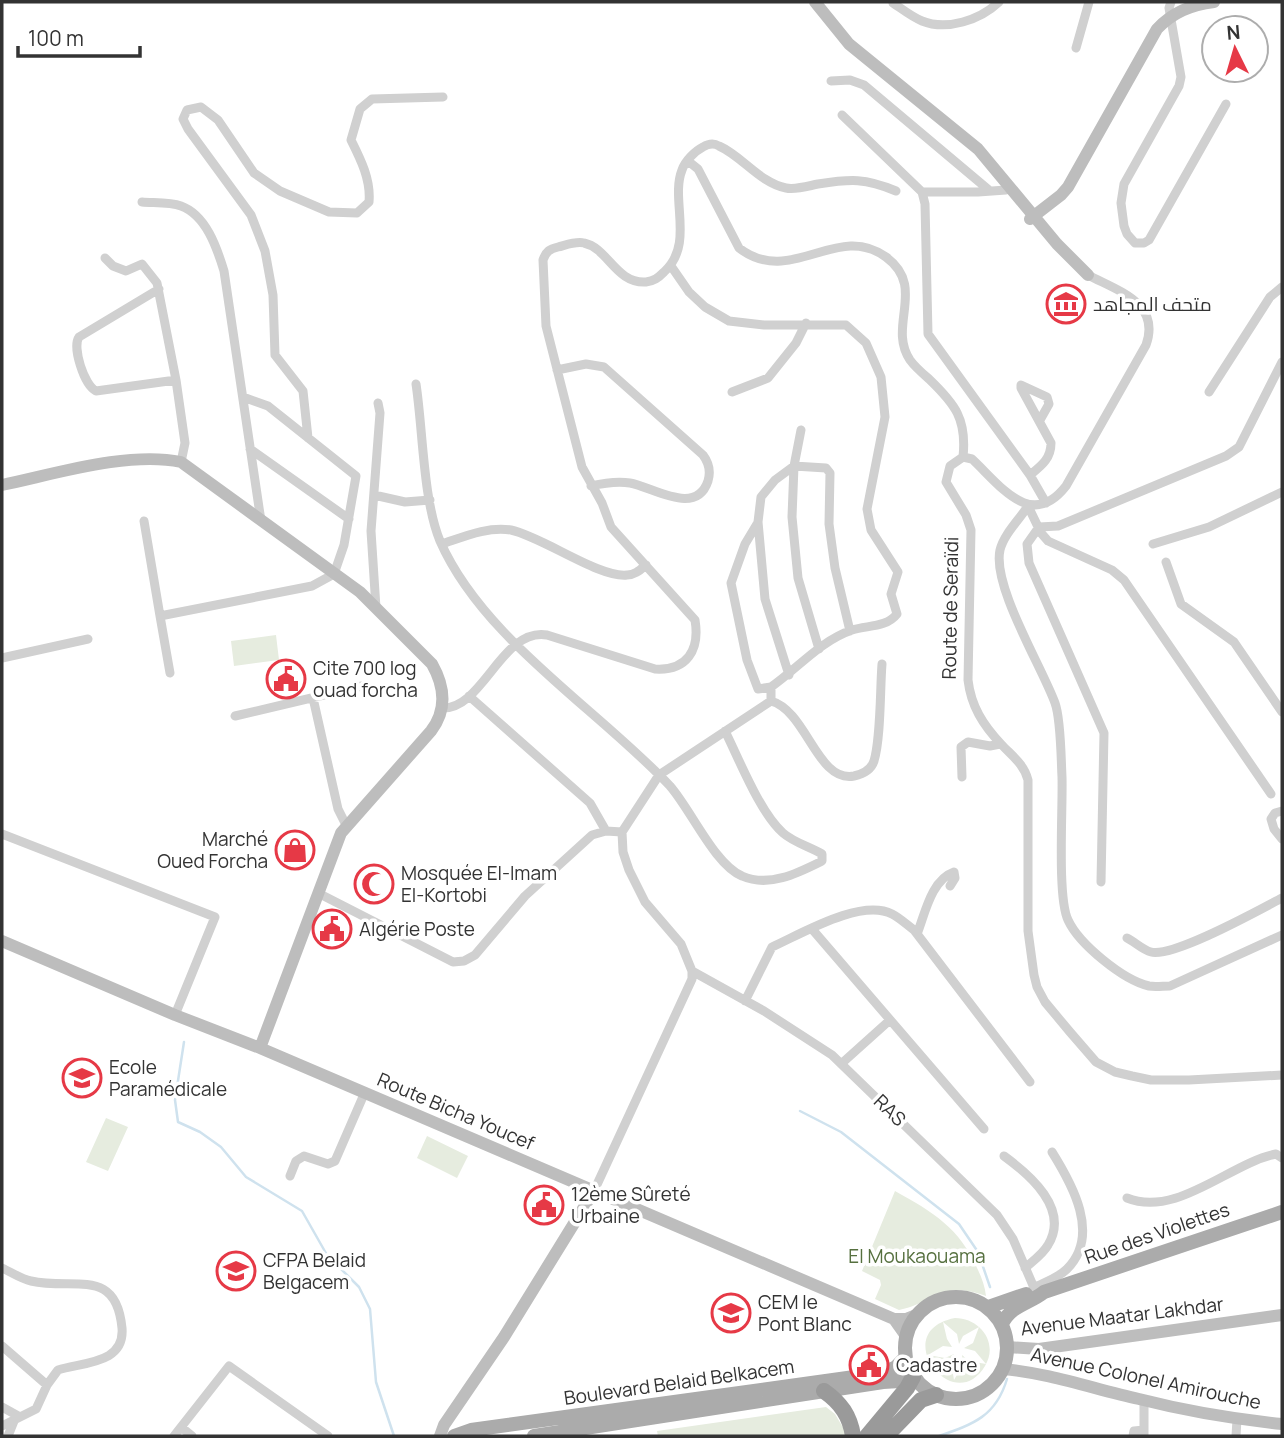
<svg xmlns="http://www.w3.org/2000/svg" width="1284" height="1438" font-family="Manrope,Cairo,sans-serif">
  <style>
    .green { fill: #e6ecdf; fill-rule: evenodd }
    .lines { fill: none; stroke-linecap: round; stroke-linejoin: round }
    .stream { stroke: #cfe2ee; stroke-width: 2.5 }
    .street { stroke: #d0d0d0; stroke-width: 9 }
    .secondary { stroke: #bdbdbd; stroke-width: 12 }
    .primary { stroke: #ababab; stroke-width: 14 }
    .highway { stroke: #9a9a9a; stroke-width: 16 }
    .labels { text-anchor: middle; stroke-width: 7; stroke-linejoin: round; paint-order: stroke }
    .poi-label { font-size: 19px; fill: #333; stroke: #fff; text-anchor: start }
    .street-label { font-size: 19px; fill: #333; stroke: #fff }
    .park-label { font-size: 19px; fill: #56703f; stroke: #fff }
  </style>
  <rect width="100%" height="100%" fill="#fff"/>
  <!-- green -->
  <path class="green" d="M276,635L279,660L234,666L231,641Z
    M106,1118L128,1127L108,1171L86,1162Z
    M427,1136L468,1156L457,1178L417,1158Z
    M895,1191C933,1212 960,1228 978,1270C982,1278 985,1287 986,1296C940,1280 937,1302 899,1310L875,1299L881,1285L880,1280L862,1271Z
    M955,1318C980,1318 999,1343 985,1366C953,1419 887,1331 955,1318ZM943,1322L957,1334L959,1344L963,1336L979,1327L973,1343L964,1348L975,1351L986,1364L969,1361L962,1355L963,1364L954,1380L951,1362L954,1354L945,1358L928,1355L943,1346L952,1347L947,1339Z
    M826,1407L835,1414L848,1436H658L657,1431Z"/>
  <g class="lines">
    <!-- stream -->
    <path class="stream" d="M184,1042L175,1100L178,1122L200,1132L221,1147L246,1177L302,1211L327,1255L359,1287L370,1309L376,1382L394,1436
      M800,1111L841,1132L959,1224L978,1252L990,1287
      M939,1436C974,1424 996,1416 1007,1379"/>
    <!-- street -->
    <path class="street" d="M1171,2L1169,8L1181,77L1179,86L1124,184L1121,203L1124,226L1127,234L1135,243H1144L1149,240L1226,104
      M893,3C902,9 912,17 922,21C947,31 980,20 999,2
      M1076,48L1089,2
      M831,81L850,80L864,85L990,191
      M842,115L922,192L925,204L928,334L1030,475L1046,503
      M688,161L698,169L739,248C791,288 837,221 886,257C927,287 887,326 910,360C915,367 922,373 929,379C955,404 967,419 963,457
      M922,192H978L1006,190
      M142,202C154,203 170,202 181,206C206,215 217,248 224,271L261,521
      M105,258L113,266L126,271L142,264L157,283L176,380L185,443L181,462
      M671,266L689,292L705,307L729,321L764,325H846L866,343L881,377L885,417L867,509L871,530L898,572L891,594L897,614C886,628 867,625 852,630C820,641 797,669 771,687V701
      M1088,275C1118,291 1161,303 1146,345L1066,486C1031,531 1000,485 972,459L963,457L950,466L946,482L966,515L971,530L968,680C971,706 983,725 1001,744C1012,756 1024,764 1028,780V931L1034,975L1037,987L1045,1002L1070,1032L1096,1062L1115,1072L1132,1076L1151,1080H1189L1282,1075
      M159,289L79,337C72,347 84,385 96,391L176,380
      M557,370L586,364L604,367L703,455C709,463 711,471 708,481C696,517 653,487 630,483C617,481 604,483 591,486
      M416,384C423,430 423,500 440,541C483,639 598,709 670,786C691,810 715,865 742,876C769,888 798,873 822,861V854C810,847 793,842 783,833C760,813 739,759 725,731
      M732,392L768,378L796,343L806,323
      M1209,392L1270,297L1282,287
      M308,438L303,391L275,355L273,295L265,251L251,215L188,129L183,119L187,110L201,107L218,120L254,173L280,191L329,212L357,213L369,202C371,180 361,160 351,140L360,109L372,99L443,97
      M250,449L349,519
      M1030,475C1041,466 1051,459 1051,443L1021,388V385L1047,397L1049,404L1040,420
      M374,495L405,502L430,500
      M144,521L160,616L312,586L334,574L344,545L356,476L268,406L243,397
      M757,524L745,544L731,583L747,660L758,689L771,687
      M442,544C463,537 488,526 511,530C543,537 599,578 627,575C635,575 640,570 646,565
      M1153,544L1209,527L1282,492
      M1166,562L1181,604L1234,642L1282,712
      M376,608L371,531L380,413L378,403
      M160,616L170,673
      M819,649L798,578L792,517L794,466L826,468L830,473L829,524L835,568L850,631
      M2,658L88,639
      M789,675L765,599L758,522L761,497L775,480L794,466L801,430
      M469,696L590,803L606,831
      M313,698L338,809L347,827
      M442,708C483,710 502,627 547,635L655,669C687,671 700,650 695,620L611,527L602,503L582,467L546,326L543,260C546,251 550,249 558,247C566,245 576,241 584,243C608,248 616,284 646,282C654,281 658,278 664,272C695,244 670,200 682,170C685,161 695,151 703,147C708,144 714,143 719,146C742,156 760,183 786,188C796,190 808,186 818,184C851,179 865,178 896,191
      M235,716L366,685
      M962,777L961,747L968,742L990,746L1000,744
      M1271,794L1124,580L1112,570L1048,541L1041,533L1028,506C1019,520 1004,534 1000,550C992,586 1042,667 1055,703C1061,719 1061,759 1062,777C1063,808 1057,897 1068,920C1079,944 1123,980 1149,986C1155,987 1163,986 1170,986L1282,935
      M1282,811L1275,813L1271,819L1274,829L1282,839
      M2,834L215,917L175,1015
      M1101,882L1104,733L1029,563L1027,544L1039,527L1058,526L1226,456L1239,447L1282,362
      M318,893L453,962L464,961L475,955L525,896L592,835L606,831L622,832
      M812,929L984,1129
      M917,934C925,914 931,880 954,872L955,878L950,886
      M1127,938C1135,942 1143,950 1151,952C1173,958 1259,910 1282,898
      M692,971L764,1011L832,1055L997,1215L1013,1239L1038,1297
      M745,1001L772,947C801,934 861,898 892,914C900,918 907,925 914,930L1030,1082
      M841,1064L890,1020
      M1004,1156C1030,1175 1070,1209 1048,1245C1043,1254 1033,1261 1025,1268
      M290,1176L296,1161L304,1156L328,1164L335,1161L365,1092
      M594,1191L692,979V971L681,944L645,902L629,870L623,852L622,832L659,775L771,701C807,711 817,783 854,776C863,774 871,770 874,761C881,738 880,689 882,664
      M1127,1198C1177,1218 1230,1163 1276,1154L1282,1158
      M2,1268C11,1272 21,1279 31,1281C74,1291 116,1266 122,1328C125,1364 83,1362 58,1370L47,1385
      M1033,1288C1045,1282 1058,1278 1067,1269C1101,1235 1072,1184 1052,1152
      M2,1346L47,1385L36,1409L2,1426
      M1144,1400V1436
      M2,1407L20,1417
      M181,1427L192,1436
      M8,1436L14,1421
      M174,1436L229,1366L328,1436
      M1133,1436L1134,1431L1144,1430
      M1236,1436L1237,1419"/>
    <!-- secondary -->
    <path class="secondary" d="M815,2L849,44L978,149L1057,244L1088,275
      M1030,219L1061,195L1068,187L1157,29C1173,12 1191,5 1214,2
      M2,485C55,474 128,451 181,462L360,592L432,664C445,687 447,710 431,731L341,833L260,1048
      M2,941L175,1015L260,1048L894,1319H906L916,1315
      M894,1319L906,1336
      M1007,1347L1039,1349L1282,1315
      M1003,1369C1049,1373 1094,1389 1139,1399C1186,1411 1234,1419 1282,1424
      M440,1436L444,1425L504,1337L594,1191"/>
    <!-- primary -->
    <path class="primary" d="M905 1348a51 51 0 1 1 102 0a51 51 0 1 1-102 0Z
      M988,1307L1026,1294
      M1002,1324C1011,1305 1029,1304 1044,1292L1282,1212
      M454,1436L471,1430L883,1373L896,1367L905,1358
      M534,1436L883,1382L917,1380"/>
    <!-- highway -->
    <path class="highway" d="M824,1391C841,1403 850,1416 853,1436
      M867,1436L907,1388L913,1377
      M886,1436L921,1400L936,1395"/>
  </g>
  <!-- icons -->
  <defs>
    <symbol id="museum-ring" viewBox="-11 -11 22 22"><circle r="9.5" fill="#fff" stroke="#e63946" stroke-width="1.5"/><path d="M0-6L6-3V-2H-6V-3ZM-5-1h2V3h-2ZM-1-1h2V3h-2ZM3-1h2V3H3ZM-6 4H6V6H-6Z" fill="#e63946"/></symbol>
    <symbol id="civic-ring" viewBox="-11 -11 22 22"><circle r="9.5" fill="#fff" stroke="#e63946" stroke-width="1.5"/><path d="M-.6-6.5H3V-4.5H.6V-3L4-1V1h2V6H-6V1h2V-1L-.6-3ZM-1.2 2.5V6h2.4V2.5Z" fill="#e63946"/></symbol>
    <symbol id="shop-ring" viewBox="-11 -11 22 22"><circle r="9.5" fill="#fff" stroke="#e63946" stroke-width="1.5"/><path d="M-5-2.5h2.3a2.7 3.5 0 0 1 5.4 0H5L5.5 6h-11ZM-1.5-2.5h3a1.5 2.3 0 0 0-3 0Z" fill="#e63946"/></symbol>
    <symbol id="mosque-ring" viewBox="-11 -11 22 22"><circle r="9.5" fill="#fff" stroke="#e63946" stroke-width="1.5"/><path d="M3.5-4.9A6 6 0 1 0 3.5 4.9A5 5 0 1 1 3.5-4.9Z" fill="#e63946"/></symbol>
    <symbol id="university-ring" viewBox="-11 -11 22 22"><circle r="9.5" fill="#fff" stroke="#e63946" stroke-width="1.5"/><path d="M0-5L7-2L0 1L-7-2ZM-4 1L0 2.5L4 1V4Q0 6-4 4Z" fill="#e63946"/></symbol>
    <symbol id="school-ring" viewBox="-11 -11 22 22"><circle r="9.5" fill="#fff" stroke="#e63946" stroke-width="1.5"/><path d="M0-5L7-2L0 1L-7-2ZM-4 1L0 2.5L4 1V4Q0 6-4 4Z" fill="#e63946"/></symbol>
  </defs>
  <g fill-rule="evenodd">
    <use href="#museum-ring" x="1044" y="282" width="44" height="44"/>
    <use href="#civic-ring" x="264" y="657" width="44" height="44"/>
    <use href="#shop-ring" x="273" y="828" width="44" height="44"/>
    <use href="#mosque-ring" x="352" y="862" width="44" height="44"/>
    <use href="#civic-ring" x="310" y="907" width="44" height="44"/>
    <use href="#university-ring" x="60" y="1056" width="44" height="44"/>
    <use href="#civic-ring" x="522" y="1183" width="44" height="44"/>
    <use href="#university-ring" x="214" y="1249" width="44" height="44"/>
    <use href="#school-ring" x="709" y="1291" width="44" height="44"/>
    <use href="#civic-ring" x="847" y="1343" width="44" height="44"/>
  </g>
  <g class="labels">
    <!-- poi labels -->
    <g class="poi-label">
      <text x="1093" y="311">متحف المجاهد</text>
      <text x="313" y="675">Cite 700 log<tspan x="313" dy="22">ouad forcha</tspan></text>
      <text x="268" y="846" text-anchor="end">Marché<tspan x="268" dy="22">Oued Forcha</tspan></text>
      <text x="401" y="880">Mosquée El-Imam<tspan x="401" dy="22">El-Kortobi</tspan></text>
      <text x="359" y="936">Algérie Poste</text>
      <text x="109" y="1074">Ecole<tspan x="109" dy="22">Paramédicale</tspan></text>
      <text x="571" y="1201">12ème Sûreté<tspan x="571" dy="22">Urbaine</tspan></text>
      <text x="263" y="1267">CFPA Belaid<tspan x="263" dy="22">Belgacem</tspan></text>
      <text x="758" y="1309">CEM le<tspan x="758" dy="22">Pont Blanc</tspan></text>
      <text x="896" y="1372">Cadastre</text>
    </g>
    <!-- street labels -->
    <g class="street-label">
      <text transform="translate(950 608) rotate(-89)" y="7">Route de Seraïdi</text>
      <text transform="translate(890 1110) rotate(44)" y="7">RAS</text>
      <text transform="translate(456 1111) rotate(23)" y="7">Route Bicha Youcef</text>
      <text transform="translate(1157 1233) rotate(-19)" y="7">Rue des Violettes</text>
      <text transform="translate(1122 1316) rotate(-7)" y="7">Avenue Maatar Lakhdar</text>
      <text transform="translate(1146 1378) rotate(12)" y="7">Avenue Colonel Amirouche</text>
      <text transform="translate(679 1382) rotate(-8)" y="7">Boulevard Belaid Belkacem</text>
    </g>
    <!-- park labels -->
    <g class="park-label">
      <text x="917" y="1263">El Moukaouama</text>
    </g>
  </g>
  <!-- border -->
  <rect width="1284" height="1438" fill="none" stroke="#333333" stroke-width="7"/>
  <!-- north arrow -->
  <g transform="translate(1235 49) rotate(355)"><circle r="33" fill="#ffffff" stroke="#adadad" stroke-width="2"/>
  <path d="M0-5L12 26L0 18L-12 26Z" fill="#e63946"/>
  <text y="-10" font-size="19" font-weight="bold" text-anchor="middle" fill="#333333">N</text>
  </g>
  <!-- scale -->
  <path d="M18 46v10h122v-10" fill="none" stroke="#333333" stroke-width="3.5"/>
  <text x="28" y="46" font-size="21" fill="#333333" stroke="#ffffff" stroke-width="5" paint-order="stroke">100 m</text>
</svg>
